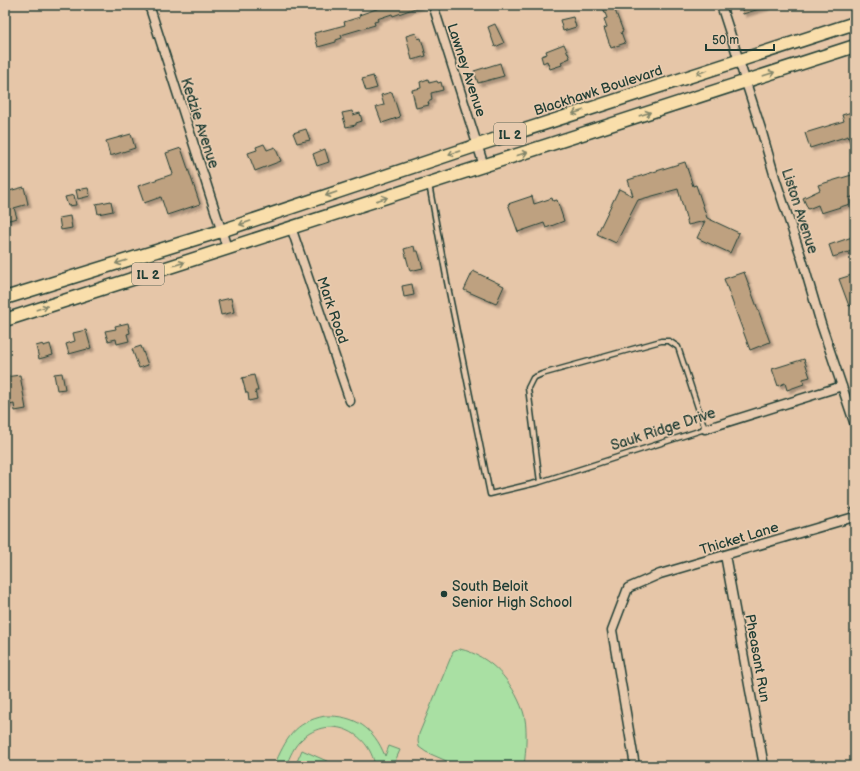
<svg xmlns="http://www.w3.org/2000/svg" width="860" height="771" font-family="'Balsamiq Sans',sans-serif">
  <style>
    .green { fill: #a9e0a3; stroke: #648e6c }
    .building { fill: #bea180; stroke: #1f3d34; filter: url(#shadow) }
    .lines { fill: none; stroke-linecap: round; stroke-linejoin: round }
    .lane-casing { stroke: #1f3d34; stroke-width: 7 }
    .street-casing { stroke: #1f3d34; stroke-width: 11 }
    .primary-casing { stroke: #1f3d34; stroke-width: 15 }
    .lane { stroke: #e7caae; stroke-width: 4 }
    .street { stroke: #e7caae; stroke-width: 8 }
    .primary { stroke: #f9deab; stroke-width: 12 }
    .oneway { stroke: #81856a }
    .poi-dot { fill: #1f3d34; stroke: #e7caae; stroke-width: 1.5 }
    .labels { text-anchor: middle; stroke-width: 3.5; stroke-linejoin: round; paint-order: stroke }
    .shield { fill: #e7caae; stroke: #5b6759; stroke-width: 1 }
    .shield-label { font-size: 13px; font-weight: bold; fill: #1f3d34 }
    .street-label { font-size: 14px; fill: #1f3d34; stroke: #e7caae }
    .poi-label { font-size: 14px; fill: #1f3d34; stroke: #e7caae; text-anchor: start }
  </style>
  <defs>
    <filter id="shadow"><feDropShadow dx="3" dy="3" stdDeviation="1" flood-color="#0004"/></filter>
  </defs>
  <rect width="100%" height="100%" fill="#e6c6a8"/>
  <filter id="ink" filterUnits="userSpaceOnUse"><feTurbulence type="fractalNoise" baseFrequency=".025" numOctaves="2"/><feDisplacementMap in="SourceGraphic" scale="8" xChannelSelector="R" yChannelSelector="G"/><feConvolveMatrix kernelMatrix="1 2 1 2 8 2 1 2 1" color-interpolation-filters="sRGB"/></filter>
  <g filter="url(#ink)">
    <!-- green -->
    <path class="green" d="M460,649C491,656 512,681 523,711C528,724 526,752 524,766H458L426,752L419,747L418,741L419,734L453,652Z
      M325,716C355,715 374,728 385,756L389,746L400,750L393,766H375C369,731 329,714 302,739C294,746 290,756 286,766H274C286,739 294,722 325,716Z
      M302,750L338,766H295Z"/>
    <!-- building -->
    <path class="building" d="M382,5H421V6L393,16L392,14L377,19L378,21L374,22L375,25L341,35L342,38L336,40V42L318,47L314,33L345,25L344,22L360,17L359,15L382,7Z
      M602,5H613L623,31L621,32L625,43L611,48L604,28L607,27L604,19L607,18Z
      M741,5H766V7L743,14Z
      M573,17L576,27L563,31L560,20Z
      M495,24L504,43L495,47L488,27Z
      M416,33L418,39L421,38L426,56L412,60L406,36Z
      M564,44L570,58L561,62L562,65L550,69L547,61L543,63L541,56L547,54L546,51Z
      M500,63L504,76L478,83L474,71Z
      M373,76L377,88L366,91L362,79Z
      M428,79L429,83L437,81L438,83L441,82L443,90L431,93L432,100L428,102L429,105L416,108L412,90L421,88L420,82Z
      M392,92L400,117L382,123L376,107L384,105L381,95Z
      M352,111L353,115L360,113L362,121L356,123V125L346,127L342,113Z
      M855,111V151L853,152L848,136L810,148L805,133L844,121L842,115Z
      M306,129L310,140L297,143L293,133Z
      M131,134L135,148L110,156L106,141Z
      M264,144L267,150L275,147L281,161L255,171L248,153L257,150L256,147Z
      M181,148L200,204L167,215L161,197L144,203L138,186L173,174L166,153Z
      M325,149L329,162L317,166L313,154Z
      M685,162L693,186L696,185L707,218L739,233L730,253L697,238L705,221L688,225L678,189L638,200L616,243L597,234L619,189L633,196L628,180Z
      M855,174V196L849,198L850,204L821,213L818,205L808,209L803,198L820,190L818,185Z
      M24,187L28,204L14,208L17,218L5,221V192Z
      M88,188L90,196L78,199L76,190Z
      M74,195L76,205L68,206L65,197Z
      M532,196L534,204L552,198L553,201L557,200L564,221L546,228L544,223L518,232L508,204Z
      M111,201L113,211L98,214L96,204Z
      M70,216L72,228L61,230L59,218Z
      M855,236V250L833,257L829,245Z
      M414,246L415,251H418L423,268L410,271L404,249Z
      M473,271L504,286L496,304L464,290Z
      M744,272L770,342L750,350L724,279Z
      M855,274V304L849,306L839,279Z
      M412,284L414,295L404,297L402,286Z
      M231,298L234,312L221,315L218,301Z
      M128,323L130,333L127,334L129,341L117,344L116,339L108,341L105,331L116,329L115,326Z
      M86,330L91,348L69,354L66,344L75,341L73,333Z
      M43,344V346L50,344L53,355L39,359L36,346Z
      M141,346L148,365L139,368L132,349Z
      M804,359L810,377L803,379L804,384L787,390L785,383L778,386L772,369Z
      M62,373L65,389L57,390L54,374Z
      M20,375L26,409L15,411L14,404L5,406V377Z
      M254,375L258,391H255L257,399L249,401L248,393H246L242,378Z"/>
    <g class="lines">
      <defs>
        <path id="lane" d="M429,184L447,282L490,494L540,482L705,429L678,347L669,341H661L542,374L533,378L528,388L540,482"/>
        <path id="street" d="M149,5L227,248
          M309,5H310
          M433,5L484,166
          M721,5L761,129L776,181L802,259L821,324L855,425
          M291,227L350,401
          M705,429L842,386
          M725,555L764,766
          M635,766L612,630L628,588L660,574L854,517L855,512"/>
        <path id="primary" d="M5,298L221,231L478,145L855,23
          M5,320L855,46"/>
      </defs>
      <!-- lane casing -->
      <use href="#lane" class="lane-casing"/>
      <!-- street casing -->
      <use href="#street" class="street-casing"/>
      <!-- primary casing -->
      <use href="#primary" class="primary-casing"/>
      <!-- lane -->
      <use href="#lane" class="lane"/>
      <!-- street -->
      <use href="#street" class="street"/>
      <!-- primary -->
      <use href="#primary" class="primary"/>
    </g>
    <!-- one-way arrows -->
    <defs><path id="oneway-shaft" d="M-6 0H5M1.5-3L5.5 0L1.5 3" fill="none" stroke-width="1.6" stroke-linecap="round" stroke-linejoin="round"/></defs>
    <g class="oneway">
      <use href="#oneway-shaft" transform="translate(702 72) rotate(162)"/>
      <use href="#oneway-shaft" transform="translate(769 74) rotate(-18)"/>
      <use href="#oneway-shaft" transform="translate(578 112) rotate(162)"/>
      <use href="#oneway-shaft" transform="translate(645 114) rotate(-18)"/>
      <use href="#oneway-shaft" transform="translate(454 153) rotate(161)"/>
      <use href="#oneway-shaft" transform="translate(522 154) rotate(-18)"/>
      <use href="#oneway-shaft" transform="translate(331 194) rotate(161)"/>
      <use href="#oneway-shaft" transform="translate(382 199) rotate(-18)"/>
      <use href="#oneway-shaft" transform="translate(245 223) rotate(161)"/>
      <use href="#oneway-shaft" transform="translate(121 262) rotate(163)"/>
      <use href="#oneway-shaft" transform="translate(179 264) rotate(-18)"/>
      <use href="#oneway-shaft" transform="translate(42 308) rotate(-18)"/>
    </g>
  </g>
  <!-- markers -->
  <circle class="poi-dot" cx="444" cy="594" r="4"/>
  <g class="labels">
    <!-- shield labels -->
    <g class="shield">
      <rect x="494" y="123" width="32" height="22" rx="3"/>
      <rect x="132" y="263" width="32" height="22" rx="3"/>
    </g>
    <g class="shield-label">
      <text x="510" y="139">IL 2</text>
      <text x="148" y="279">IL 2</text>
    </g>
    <!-- street labels -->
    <g class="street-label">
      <text transform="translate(467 70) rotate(72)" y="5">Lawney Avenue</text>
      <text transform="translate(598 90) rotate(-18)" y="5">Blackhawk Boulevard</text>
      <text transform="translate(200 123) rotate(72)" y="5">Kedzie Avenue</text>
      <text transform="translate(800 211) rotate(72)" y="5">Liston Avenue</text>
      <text transform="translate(333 310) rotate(71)" y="5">Mark Road</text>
      <text transform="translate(663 429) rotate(-18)" y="5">Sauk Ridge Drive</text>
      <text transform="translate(739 538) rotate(-17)" y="5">Thicket Lane</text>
      <text transform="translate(758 658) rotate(80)" y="5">Pheasant Run</text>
    </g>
    <!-- poi labels -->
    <g class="poi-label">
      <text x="452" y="591">South Beloit<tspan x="452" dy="16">Senior High School</tspan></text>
    </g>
  </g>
  <!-- margin -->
  <rect width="860" height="771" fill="none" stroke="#e7caae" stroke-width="20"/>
  <rect x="10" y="10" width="840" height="751" fill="none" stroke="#1f3d34" stroke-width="1.5" filter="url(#ink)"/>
  <!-- scale -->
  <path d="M706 44v6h68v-6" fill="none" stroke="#1f3d34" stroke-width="2"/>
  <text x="712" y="44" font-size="12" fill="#1f3d34" stroke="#e7caae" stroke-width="3" paint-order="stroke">50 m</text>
</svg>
